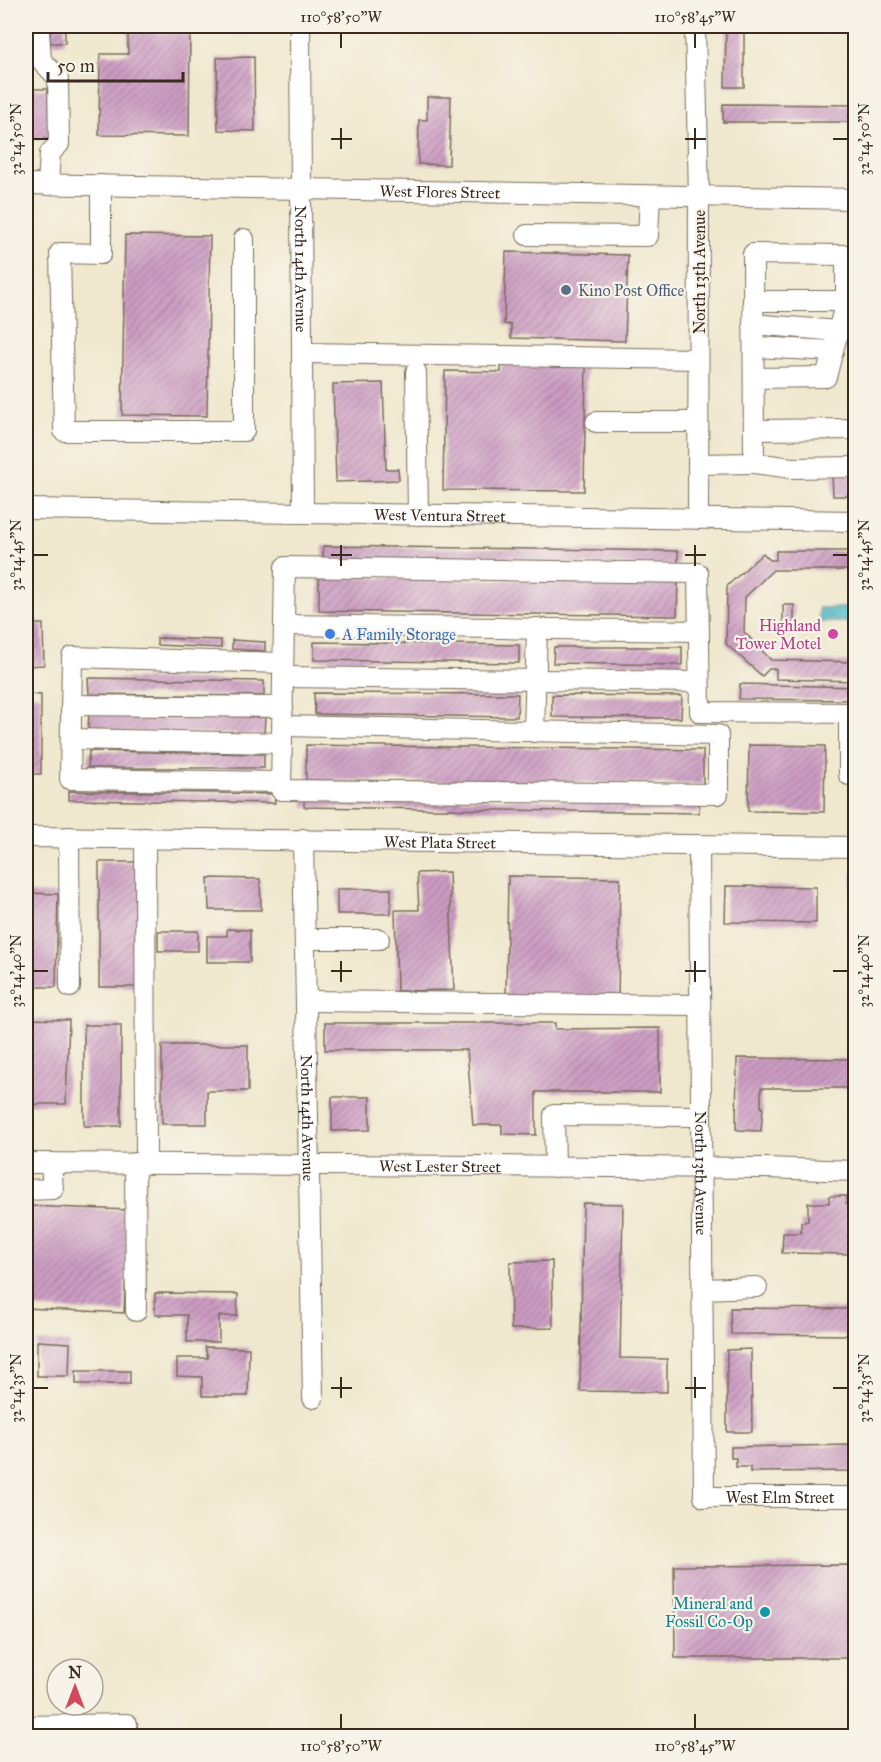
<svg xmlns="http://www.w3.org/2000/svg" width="881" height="1762" font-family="'IM FELL Great Primer',serif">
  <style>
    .water { fill: url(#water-ripples); stroke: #447274; stroke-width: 1.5 }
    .building { fill: url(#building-hatch) }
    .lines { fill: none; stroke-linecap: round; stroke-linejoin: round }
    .minor-casing { stroke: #7a6c5c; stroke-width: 22 }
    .minor { stroke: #fff; stroke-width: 20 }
    .ticks { fill: none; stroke: #3b2a1e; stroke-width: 2 }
    .service-dot { fill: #5c6f8a; stroke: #f7f3e8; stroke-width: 2 }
    .shop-dot { fill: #3f7fe0; stroke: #f7f3e8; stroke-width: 2 }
    .hotel-dot { fill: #d1479c; stroke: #f7f3e8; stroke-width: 2 }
    .culture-dot { fill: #0f9aa8; stroke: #f7f3e8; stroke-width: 2 }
    .labels { text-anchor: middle; stroke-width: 4.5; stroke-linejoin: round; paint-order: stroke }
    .street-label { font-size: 16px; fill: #3b2a1e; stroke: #f7f3e8 }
    .service-label { font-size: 16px; fill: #4e5e75; stroke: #f7f3e8; text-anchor: start }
    .hotel-label { font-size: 16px; fill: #b23c85; stroke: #f7f3e8; text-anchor: end }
    .shop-label { font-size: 16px; fill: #366cbe; stroke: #f7f3e8; text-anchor: start }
    .culture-label { font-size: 16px; fill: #0d838f; stroke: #f7f3e8; text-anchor: end }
    .neatline { fill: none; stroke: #3b2a1e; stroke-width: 2 }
    .ticks-label { font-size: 15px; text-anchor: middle; fill: #3b2a1e }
  </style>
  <defs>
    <pattern id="water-ripples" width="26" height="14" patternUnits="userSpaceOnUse" patternTransform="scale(1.5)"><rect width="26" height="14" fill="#4db9c9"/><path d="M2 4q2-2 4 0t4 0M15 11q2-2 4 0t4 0" fill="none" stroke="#4197a3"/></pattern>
    <pattern id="building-hatch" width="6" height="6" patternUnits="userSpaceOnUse" patternTransform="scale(1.5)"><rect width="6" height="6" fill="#cc9cc3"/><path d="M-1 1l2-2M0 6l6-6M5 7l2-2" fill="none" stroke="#a77f9e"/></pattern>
  </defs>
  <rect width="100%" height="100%" fill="#f7f3e8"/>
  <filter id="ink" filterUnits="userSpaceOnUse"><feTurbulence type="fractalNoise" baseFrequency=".0167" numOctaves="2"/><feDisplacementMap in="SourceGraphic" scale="12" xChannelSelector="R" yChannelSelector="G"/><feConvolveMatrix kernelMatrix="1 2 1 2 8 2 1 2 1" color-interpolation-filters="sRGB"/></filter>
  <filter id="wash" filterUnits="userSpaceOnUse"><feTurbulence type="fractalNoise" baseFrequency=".008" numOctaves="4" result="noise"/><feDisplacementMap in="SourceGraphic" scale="24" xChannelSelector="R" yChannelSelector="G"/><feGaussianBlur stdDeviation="1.35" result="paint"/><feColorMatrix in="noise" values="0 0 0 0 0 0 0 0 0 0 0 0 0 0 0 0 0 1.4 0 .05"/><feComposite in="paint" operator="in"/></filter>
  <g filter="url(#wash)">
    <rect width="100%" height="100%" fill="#efe8ce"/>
    <!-- water -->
    <path class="water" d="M819,608H852V622H819Z"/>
    <g id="blocks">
      <!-- building -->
      <path class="building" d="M50,26H65V43H50Z
        M726,26H744V87H725Z
        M763,26H790V29H763Z
        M128,32L190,33L189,136L99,135L100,54H128Z
        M254,57L255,131L218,130L217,58Z
        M26,89H48L49,139H26Z
        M427,97H451L449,165L418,164L419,120H427Z
        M723,104L856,105V122H723Z
        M125,235L210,236L207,416L122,415Z
        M506,252L628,255L625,341L511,338V325L504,324Z
        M501,362L586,363L584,491L443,490L445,371L501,372Z
        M383,383L386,469H398L399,480L336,482L333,384Z
        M832,473H856V496H833Z
        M323,546L678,551V566L323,560Z
        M776,551H856V570H773L745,597L744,632L771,660L856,662V681L776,679V669H769L762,676L726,644L727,586L763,553L770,560H776Z
        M319,577L678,582L677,616L319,611Z
        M783,605H794V623H783Z
        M26,624H43L44,665L26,666Z
        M157,638L221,640V648L157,645Z
        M232,640L265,642V651L232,649Z
        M314,642L519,645V663L314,660Z
        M554,647H682V665L553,663Z
        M88,678L264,681V696L89,694Z
        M740,684L856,687V700L739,699Z
        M314,693L518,694L517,717L315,714Z
        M26,694L41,695V774H26Z
        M552,695L682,696L681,718L552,717Z
        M89,713L265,717L264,735L88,731Z
        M306,745L703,750V784L306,780Z
        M749,745L825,746L824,812L748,811Z
        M89,751L264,754V768H88Z
        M69,791L274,794L275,803L69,800Z
        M304,796L699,802V813L304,807Z
        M99,862H141V987H99Z
        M449,872L454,990L397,991L395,910H419L417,873Z
        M852,874H856V905H852Z
        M508,876L620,878L618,999L506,997Z
        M208,878L260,879L261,910H209Z
        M726,886L816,887V923L725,922Z
        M337,889H391V914H337Z
        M26,893L58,894L56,987H26Z
        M227,929L250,930V962H207V936H227Z
        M158,931H198V951H158Z
        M26,1019L69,1020L66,1104H26Z
        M325,1023H555V1029L660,1028V1092H536V1135L502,1134V1125H473L467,1050H325Z
        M84,1025H121V1126H84Z
        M162,1045H248V1091H207V1124H162Z
        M737,1058L856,1059V1088H761V1107H763L761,1131L739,1130L736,1129Z
        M332,1097H370V1130L332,1131Z
        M829,1196H846V1204H849V1199H856V1254L782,1253L783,1233H801V1222L808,1221V1203H829Z
        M583,1203L623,1204L620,1358L667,1359V1392L580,1391Z
        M28,1206L129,1210L124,1313L26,1308Z
        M552,1261L553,1328L511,1329L510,1262Z
        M155,1293L238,1294L237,1316H219V1342H187V1315H155Z
        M730,1308L856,1309V1335L731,1334Z
        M37,1341L70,1343L69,1376H37Z
        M205,1347L249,1348L248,1396H202V1377L177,1376V1358H208Z
        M751,1349L752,1432H727V1350Z
        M76,1371H130V1384H76Z
        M856,1445V1471L750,1472V1467H736V1458H731V1447Z
        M856,1565V1658H675L674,1566Z"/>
    </g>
  </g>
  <g filter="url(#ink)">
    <use href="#blocks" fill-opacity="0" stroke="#7a6c5c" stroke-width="1.5"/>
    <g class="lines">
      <defs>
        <g id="minor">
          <path id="s1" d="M300,26L303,513"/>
          <path d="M695,26L699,197L698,519"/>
          <path d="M39,31L41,60L58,78L59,144L50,153L48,185"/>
          <path id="s2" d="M26,184L856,199"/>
          <path d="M101,185V254L60,253L64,431H244V239"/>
          <path d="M527,235L648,236L650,196"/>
          <path d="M753,301H846"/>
          <path d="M753,324L839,331"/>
          <path d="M754,347L833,351"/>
          <path d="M303,353L698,359"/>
          <path d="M416,372L418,515"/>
          <path d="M596,422H698"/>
          <path d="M754,430L856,429"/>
          <path d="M754,463L792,468L856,467"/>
          <path d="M698,464L754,463L753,254L846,255V301L826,377L754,378"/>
          <path id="s3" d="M26,509L856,521"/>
          <path d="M284,625L699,631"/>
          <path d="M283,677L699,682"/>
          <path d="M71,705L283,707"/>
          <path d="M849,713V775"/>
          <path d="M282,726L718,735V794L281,790L285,567L698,573L700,712L856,713"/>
          <path d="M534,732L537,628"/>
          <path d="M71,739L282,743"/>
          <path d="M281,782L70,779L72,657L283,663"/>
          <path id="s4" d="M26,837L856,847"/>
          <path d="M69,837L70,987"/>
          <path d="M145,838L146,1163"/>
          <path id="s5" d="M303,839L313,1398"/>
          <path id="s6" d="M699,847L704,1497H856"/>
          <path d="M305,939H379"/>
          <path d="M306,1001L700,1005"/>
          <path id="s7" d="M26,1163L764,1168L856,1171"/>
          <path d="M135,1163L136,1311"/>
          <path d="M555,1167L554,1115L701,1116"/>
          <path d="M26,1190L53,1189L51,1163"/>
          <path d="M703,1289L757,1287"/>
          <path d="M26,1726L127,1724V1736"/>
        </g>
      </defs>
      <!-- minor casing -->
      <use href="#minor" class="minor-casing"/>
      <!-- minor -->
      <use href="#minor" class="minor"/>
    </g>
  </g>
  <!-- ticks -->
  <path class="ticks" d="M341,33V48M695,33V48M341,128V149M695,128V149M33,139H48M331,139H352M685,139H706M833,139H848M341,545V566M695,545V566M33,555H48M331,555H352M685,555H706M833,555H848M341,961V982M695,961V982M33,971H48M331,971H352M685,971H706M833,971H848M341,1377V1398M695,1377V1398M33,1388H48M331,1388H352M685,1388H706M833,1388H848M341,1714V1729M695,1714V1729"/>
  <!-- markers -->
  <circle class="service-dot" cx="566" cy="290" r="6"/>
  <circle class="shop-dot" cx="330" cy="634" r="6"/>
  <circle class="hotel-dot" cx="833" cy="634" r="6"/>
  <circle class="culture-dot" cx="765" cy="1612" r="6"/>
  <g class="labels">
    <!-- street labels -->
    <g class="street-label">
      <text dy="6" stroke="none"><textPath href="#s2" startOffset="414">West Flores Street</textPath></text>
      <text dy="6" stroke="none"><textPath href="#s1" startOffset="243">North 14th Avenue</textPath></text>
      <text transform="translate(699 272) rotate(-90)" y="6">North 13th Avenue</text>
      <text dy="6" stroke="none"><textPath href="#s3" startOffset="414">West Ventura Street</textPath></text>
      <text dy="6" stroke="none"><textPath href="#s4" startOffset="414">West Plata Street</textPath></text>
      <text dy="6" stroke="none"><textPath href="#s5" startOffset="279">North 14th Avenue</textPath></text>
      <text dy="6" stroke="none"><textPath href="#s7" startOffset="414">West Lester Street</textPath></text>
      <text dy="6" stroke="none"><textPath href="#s6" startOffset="326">North 13th Avenue</textPath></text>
      <text dy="6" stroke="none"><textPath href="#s6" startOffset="726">West Elm Street</textPath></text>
    </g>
    <!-- service labels -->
    <g class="service-label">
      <text x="578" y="296">Kino Post Office</text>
    </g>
    <!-- hotel labels -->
    <g class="hotel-label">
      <text x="821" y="631">Highland<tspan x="821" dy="18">Tower Motel</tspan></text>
    </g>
    <!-- shop labels -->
    <g class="shop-label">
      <text x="342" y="640">A Family Storage</text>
    </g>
    <!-- culture labels -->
    <g class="culture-label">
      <text x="753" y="1609">Mineral and<tspan x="753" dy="18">Fossil Co-Op</tspan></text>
    </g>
  </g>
  <!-- margin -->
  <rect width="881" height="1762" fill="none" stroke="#f7f3e8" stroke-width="66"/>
  <!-- north arrow -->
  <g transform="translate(75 1687)"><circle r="28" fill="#f7f3e8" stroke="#aca397" stroke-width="1.5"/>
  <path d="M0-4.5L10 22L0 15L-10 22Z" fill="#d1495b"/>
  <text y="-9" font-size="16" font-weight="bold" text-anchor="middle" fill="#3b2a1e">N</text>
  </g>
  <!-- scale -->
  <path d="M48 72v9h135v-9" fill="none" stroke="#3b2a1e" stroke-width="3"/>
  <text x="57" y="72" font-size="18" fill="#3b2a1e" stroke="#f7f3e8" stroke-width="4.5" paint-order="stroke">50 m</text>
  <rect x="33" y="33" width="815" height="1696" class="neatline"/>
  <g class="ticks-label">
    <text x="341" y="22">110°58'50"W</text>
    <text x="695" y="22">110°58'45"W</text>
    <text transform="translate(16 139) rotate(-90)" y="5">32°14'50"N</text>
    <text transform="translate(864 139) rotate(-90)" y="5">32°14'50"N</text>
    <text transform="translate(16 555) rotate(-90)" y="5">32°14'45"N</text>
    <text transform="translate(864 555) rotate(-90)" y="5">32°14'45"N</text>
    <text transform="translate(16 971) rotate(-90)" y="5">32°14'40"N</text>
    <text transform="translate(864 971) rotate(-90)" y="5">32°14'40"N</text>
    <text transform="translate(16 1388) rotate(-90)" y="5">32°14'35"N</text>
    <text transform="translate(864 1388) rotate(-90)" y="5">32°14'35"N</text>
    <text x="341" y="1751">110°58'50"W</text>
    <text x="695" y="1751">110°58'45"W</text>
  </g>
</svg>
